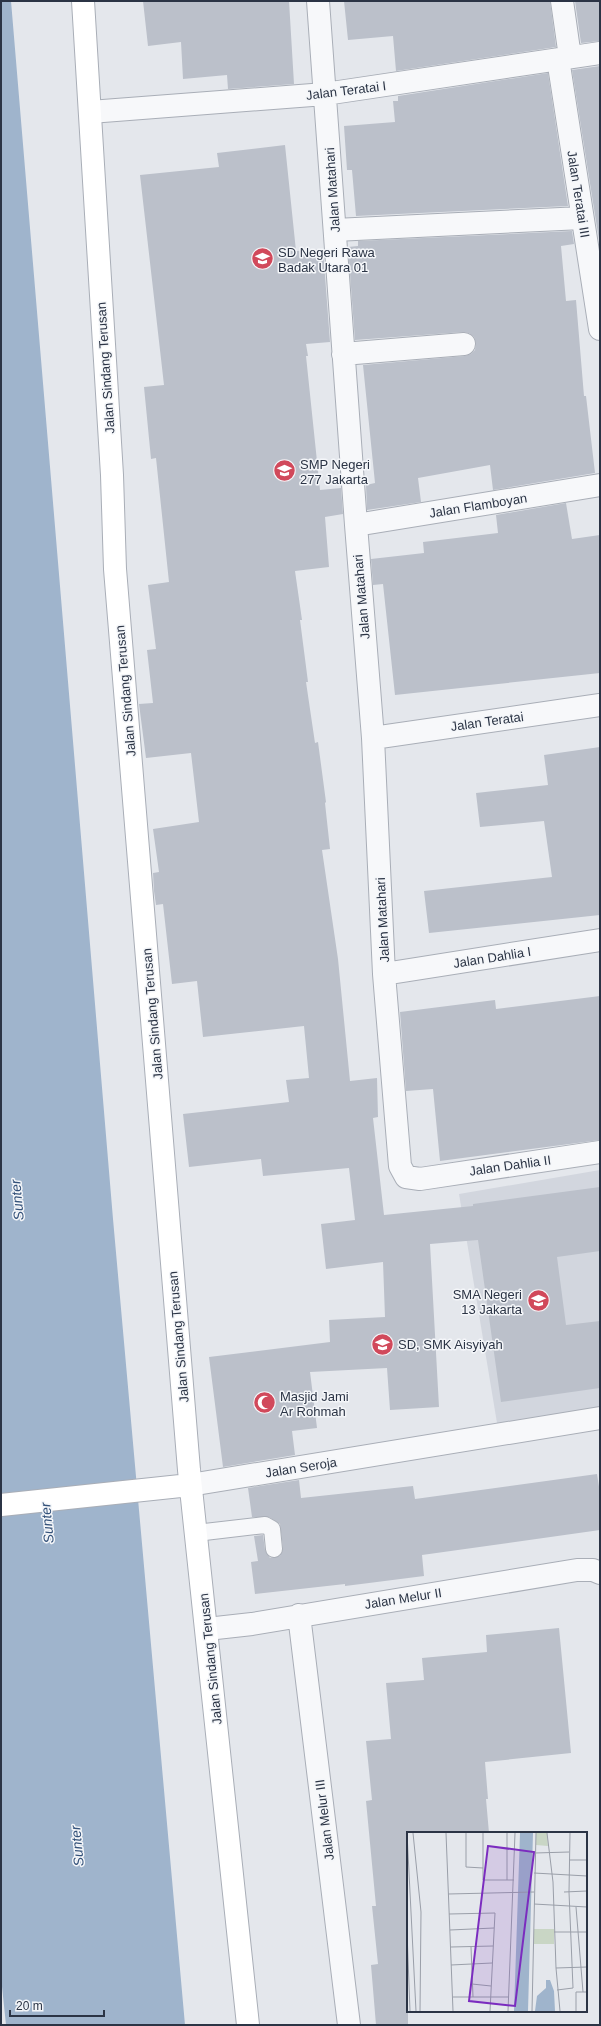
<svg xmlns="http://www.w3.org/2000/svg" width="601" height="2026" font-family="Arial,sans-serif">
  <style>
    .built { fill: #d2d6de }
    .water { fill: #9fb4cc }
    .building { fill: #bbc0ca }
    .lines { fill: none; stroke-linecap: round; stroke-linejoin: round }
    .lane-casing { stroke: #a9aeb7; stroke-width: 18 }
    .street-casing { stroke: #a9aeb7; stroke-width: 24 }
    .secondary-casing { stroke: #a9aeb7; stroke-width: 24 }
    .lane { stroke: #f7f8fa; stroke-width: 16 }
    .street { stroke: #f7f8fa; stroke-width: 22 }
    .secondary { stroke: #fff; stroke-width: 22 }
    .labels { text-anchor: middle; stroke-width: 3; stroke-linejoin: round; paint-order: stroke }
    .street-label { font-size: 13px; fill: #2b3445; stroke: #f4f6f9 }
    .poi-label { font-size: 13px; fill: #2b3445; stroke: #f4f6f9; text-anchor: start }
    .water-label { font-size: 14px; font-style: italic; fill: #34527a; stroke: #f4f6f9 }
    .inset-road { fill: none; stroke: #9a9fa9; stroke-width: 1 }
    .view { fill: #7b2cbf; fill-opacity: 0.15; stroke: #7b2cbf; stroke-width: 2 }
    .inset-edge { fill: none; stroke: #2b3445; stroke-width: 2 }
  </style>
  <rect width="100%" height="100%" fill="#e4e7ec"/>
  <!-- built -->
  <path class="built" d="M600,1170V1408L497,1423L459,1194Z"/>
  <!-- water -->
  <path class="water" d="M1,1H11L113,1219L185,2025H6L1,1977Z"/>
  <!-- building -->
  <path class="building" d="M143,1H289L294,84L228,89L227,75L183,79L181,42L148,46Z
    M344,1H550L556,47L396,71L393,36L348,40Z
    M575,1H600V41L581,43Z
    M600,66V240H599L572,70Z
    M548,73L568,206L356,216L352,170H347L344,126L395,122L393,101H398V96Z
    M285,145L296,251L323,249L330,342L306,344L308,356H306L320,490L341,488L343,514L325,517L329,567L295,571L302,620H300L308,682H306L315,743L318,742L326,802L325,803L330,849L322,850L338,959L350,1081L377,1078L378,1117L373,1118L384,1215L473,1206V1204L600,1187V1251L557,1257L566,1325L600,1321V1388L501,1402L478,1240L430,1244L439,1407L390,1410L387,1368L310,1372L317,1428L292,1431L295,1455L223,1467L209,1357L330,1342L329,1320L385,1317L383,1262L326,1269L321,1224L355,1220L349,1168L263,1176L261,1159L189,1167L183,1114L289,1102L286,1080L309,1078L304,1026L203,1037L197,981L172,984L163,904L156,905L154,891L153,873L159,872L153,829L199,822L191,753L146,758L139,704L153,703L147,650L156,649L148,585L169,582L156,458L151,459L144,387L164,385L140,175L219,167L217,153Z
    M572,231L574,244L561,246L566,301L576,300L584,396H586L595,473L493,490L490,465L418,478L421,502L367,510L366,485L375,483L363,365L465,356L471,354L475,350L476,343L474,337L469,333L463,332L355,340L348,247L358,246V241Z
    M566,503L572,539L600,535V673L395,695L383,584L373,585L371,559L424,553L423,542L498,533L496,515Z
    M600,747V915L429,933L424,891L552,877L544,821L480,827L476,793L548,785L544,755Z
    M600,996V1140L440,1161L433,1089L406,1091L400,1012L495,1000L496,1009Z
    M597,1474L600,1493V1530L422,1555L424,1576L369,1583L345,1586V1584L255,1594L251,1562L258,1561L254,1536L263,1535L265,1550L270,1558L280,1556L283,1548L280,1524L269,1517H252L248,1488L299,1480L301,1498L413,1486L415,1499Z
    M559,1628L571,1753L485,1762L488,1799H486L489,1833H408V2025H376L371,1965L378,1964L372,1906H376L366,1801L372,1800L366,1741L391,1739L386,1683L424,1680L422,1658L487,1652L486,1635Z"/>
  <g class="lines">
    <defs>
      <path id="lane" d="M196,1533L265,1525L272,1529L274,1549"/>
      <path id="street" d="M318,1L356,525L373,738L384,974L400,1166L406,1177L420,1179L600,1152
        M562,1L570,57
        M558,59L600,329
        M90,112L325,94L600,53
        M335,230L582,218
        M343,354L464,344
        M356,525L600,485
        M373,738L600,705
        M384,974L600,940
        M190,1485L600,1418
        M299,1615L349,2025
        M207,1629L252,1624L577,1570H593L600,1573"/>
      <path id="secondary" d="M83,1L112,475L115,569L189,1470L248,2025
        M1,1505L190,1485"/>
    </defs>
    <!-- lane casing -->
    <use href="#lane" class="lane-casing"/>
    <!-- street casing -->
    <use href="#street" class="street-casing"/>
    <!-- secondary casing -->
    <use href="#secondary" class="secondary-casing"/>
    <!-- lane -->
    <use href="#lane" class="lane"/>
    <!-- street -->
    <use href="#street" class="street"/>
    <!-- secondary -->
    <use href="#secondary" class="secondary"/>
  </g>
  <!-- icons -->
  <defs>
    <symbol id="school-disc" viewBox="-11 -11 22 22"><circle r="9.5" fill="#d1495b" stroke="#f4f6f9"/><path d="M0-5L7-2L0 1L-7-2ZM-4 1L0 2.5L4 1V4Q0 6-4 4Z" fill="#fff"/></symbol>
    <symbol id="mosque-disc" viewBox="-11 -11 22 22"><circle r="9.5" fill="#d1495b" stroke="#f4f6f9"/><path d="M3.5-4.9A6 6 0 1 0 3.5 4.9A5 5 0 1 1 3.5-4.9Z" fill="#fff"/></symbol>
  </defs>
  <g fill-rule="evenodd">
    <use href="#school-disc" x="250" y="246" width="25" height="25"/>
    <use href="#school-disc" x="272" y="458" width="25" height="25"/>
    <use href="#school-disc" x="526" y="1288" width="25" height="25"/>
    <use href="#school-disc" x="370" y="1332" width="25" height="25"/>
    <use href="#mosque-disc" x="252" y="1390" width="25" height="25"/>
  </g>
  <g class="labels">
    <!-- street labels -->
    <g class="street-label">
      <text transform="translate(346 90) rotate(-7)" y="5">Jalan Teratai I</text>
      <text transform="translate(332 190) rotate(-94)" y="5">Jalan Matahari</text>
      <text transform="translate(579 194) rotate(81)" y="5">Jalan Teratai III</text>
      <text transform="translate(105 368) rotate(-94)" y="5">Jalan Sindang Terusan</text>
      <text transform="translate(478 505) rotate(-9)" y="5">Jalan Flamboyan</text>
      <text transform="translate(361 597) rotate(-95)" y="5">Jalan Matahari</text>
      <text transform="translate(125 691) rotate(-95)" y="5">Jalan Sindang Terusan</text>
      <text transform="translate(487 721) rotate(-8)" y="5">Jalan Teratai</text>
      <text transform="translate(382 920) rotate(-93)" y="5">Jalan Matahari</text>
      <text transform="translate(492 957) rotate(-9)" y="5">Jalan Dahlia I</text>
      <text transform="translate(152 1014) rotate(-95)" y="5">Jalan Sindang Terusan</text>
      <text transform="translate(510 1165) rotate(-8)" y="5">Jalan Dahlia II</text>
      <text transform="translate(178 1337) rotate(-95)" y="5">Jalan Sindang Terusan</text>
      <text transform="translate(301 1467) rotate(-9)" y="5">Jalan Seroja</text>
      <text transform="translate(403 1598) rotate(-9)" y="5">Jalan Melur II</text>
      <text transform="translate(210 1659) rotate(-96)" y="5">Jalan Sindang Terusan</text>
      <text transform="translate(324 1820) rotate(-97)" y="5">Jalan Melur III</text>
    </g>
    <!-- poi labels -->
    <g class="poi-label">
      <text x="278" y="257">SD Negeri Rawa<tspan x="278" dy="15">Badak Utara 01</tspan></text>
      <text x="300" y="469">SMP Negeri<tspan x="300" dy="15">277 Jakarta</tspan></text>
      <text x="522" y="1299" text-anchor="end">SMA Negeri<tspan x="522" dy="15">13 Jakarta</tspan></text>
      <text x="398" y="1349">SD, SMK Aisyiyah</text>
      <text x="280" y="1401">Masjid Jami<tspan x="280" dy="15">Ar Rohmah</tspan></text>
    </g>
    <!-- water labels -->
    <g class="water-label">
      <text transform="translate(17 1200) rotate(-95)" y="5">Sunter</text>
      <text transform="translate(47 1523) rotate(-95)" y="5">Sunter</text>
      <text transform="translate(77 1846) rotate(-95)" y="5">Sunter</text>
    </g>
  </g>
  <!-- overview -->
  <g transform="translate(407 1832)">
    <rect width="180" height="180" fill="#e4e7ec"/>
    <path d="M129,1H140L141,14L129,13ZM127,97H147V112H127Z" fill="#c9d6c5"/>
    <path d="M113,1H126L121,179H107ZM139,148H143L147,159L148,179H128L130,164L139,156Z" fill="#9fb4cc"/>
    <path class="inset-road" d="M0,1L9,179M6,1L14,80L13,179M39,1L46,179M59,1V35L76,36M76,1V48H107M140,1L146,50L149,136L153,179M128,21L162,20M162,28H180M127,41L180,44M100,48V1M157,60L180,59M41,62L127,60M127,72L180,75M169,75L176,160M42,82L88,81L83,179M43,98L87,96M0,100L3,179M147,100H180M44,115L86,114M64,115L66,165M44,133L85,131M149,136L180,135M65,152L84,154M150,158L166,156L162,60L163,1M46,165H102M101,179L108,1M125,179L129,1M169,179V160H180"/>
    <path class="view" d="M81,14L127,20L108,174L62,169Z"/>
    <rect width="180" height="180" class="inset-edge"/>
  </g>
  <!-- border -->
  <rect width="601" height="2026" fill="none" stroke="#2b3445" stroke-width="4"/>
  <!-- scale -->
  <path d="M10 2010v6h94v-6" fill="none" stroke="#2b3445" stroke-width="2"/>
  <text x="16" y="2010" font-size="12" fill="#2b3445" stroke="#f4f6f9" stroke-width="3" paint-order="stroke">20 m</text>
</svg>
